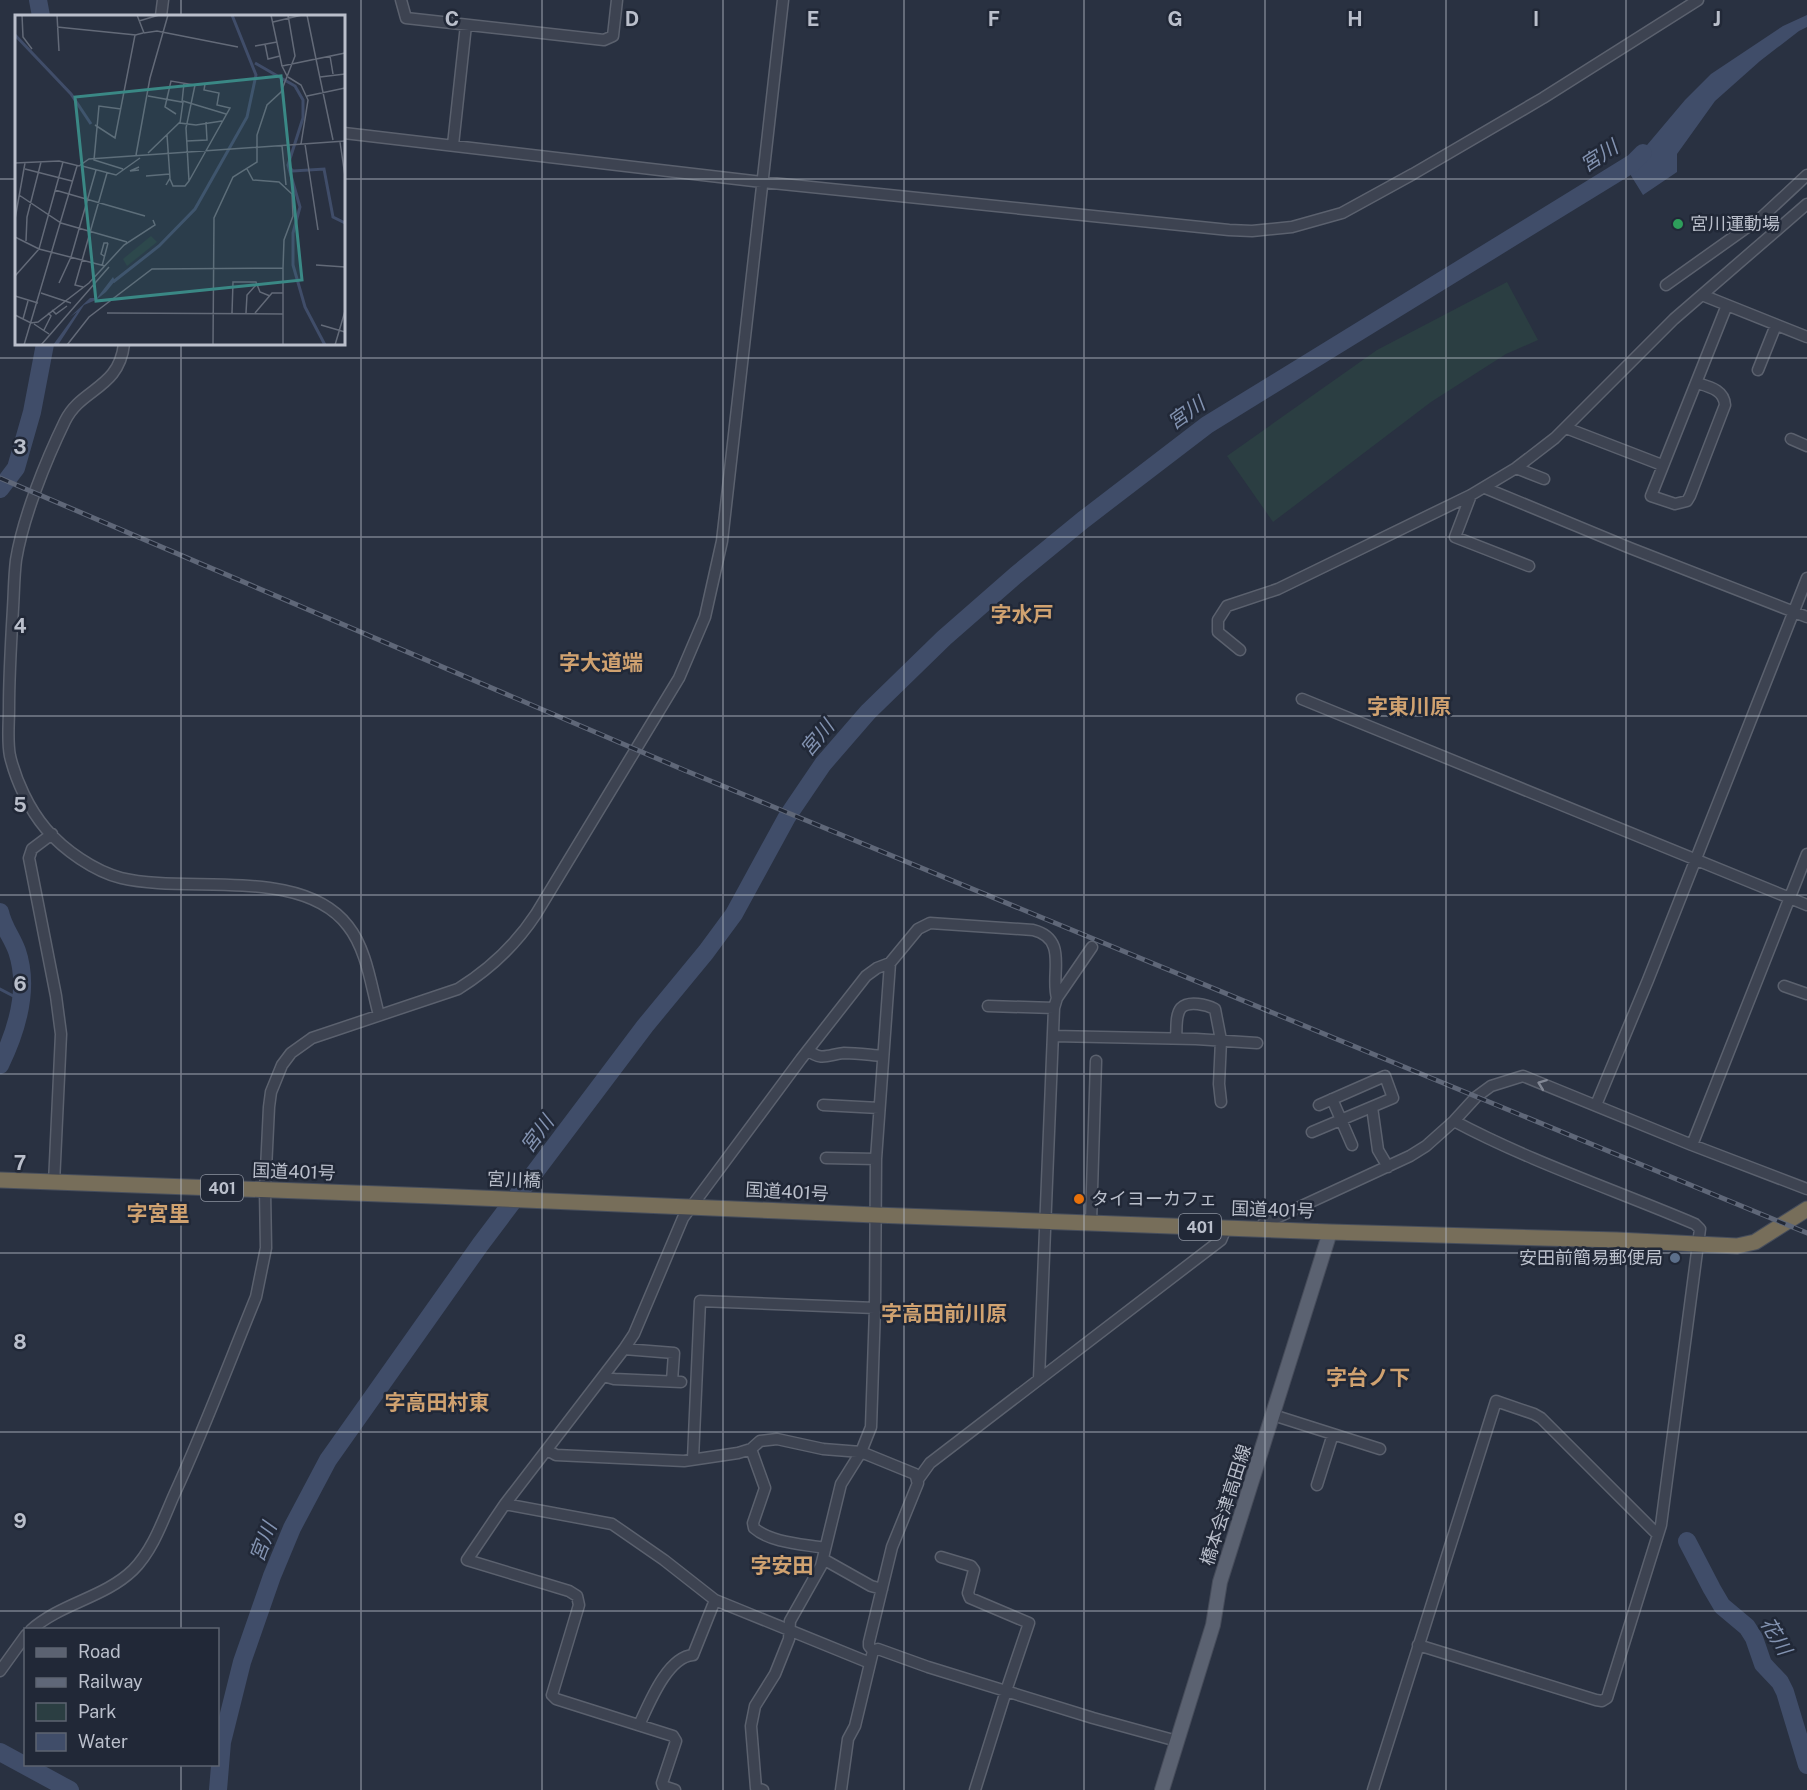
<svg xmlns="http://www.w3.org/2000/svg" width="1807" height="1790" font-family="'Public Sans','Noto Sans JP',sans-serif">
  <style>
    .green { fill: #2b3e42 }
    .water { fill: #404d69 }
    .lines { fill: none; stroke-linecap: round; stroke-linejoin: round }
    .stream { stroke: #404d69; stroke-width: 3 }
    .river { stroke: #404d69; stroke-width: 18 }
    .minor-casing { stroke: #5b616e; stroke-width: 13 }
    .major-casing { stroke: #464c5a; stroke-width: 16 }
    .highway-casing { stroke: #474e5c; stroke-width: 17 }
    .minor { stroke: #3d4351; stroke-width: 10 }
    .major { stroke: #5b6271; stroke-width: 14 }
    .highway { stroke: #776e5a; stroke-width: 15 }
    .rail-casing { stroke: #5f6778; stroke-width: 5 }
    .rail { stroke: #212837; stroke-width: 3; stroke-dasharray: 9; stroke-linecap: butt }
    .oneway { stroke: #828794 }
    .grid { fill: none; stroke: #babfcb; stroke-width: 1.5; stroke-opacity: 0.55 }
    .leisure-dot { fill: #2e9e5b; stroke: #212837; stroke-width: 2 }
    .food-dot { fill: #e8710a; stroke: #212837; stroke-width: 2 }
    .service-dot { fill: #5c6f8a; stroke: #212837; stroke-width: 2 }
    .labels { text-anchor: middle; stroke-width: 5; stroke-linejoin: round; paint-order: stroke }
    .shield { fill: #212837; stroke: #8c929f; stroke-width: 1.5 }
    .shield-label { font-size: 16px; font-weight: bold; fill: #babfcb }
    .poi-label { font-size: 18px; fill: #babfcb; stroke: #212837; text-anchor: start }
    .street-label { font-size: 18px; fill: #babfcb; stroke: #212837 }
    .water-label { font-size: 20px; font-style: italic; fill: #8393b1; stroke: #212837 }
    .quarter-label { font-size: 21px; font-weight: bold; fill: #d0a270; stroke: #212837 }
    .inset-river { fill: none; stroke: #404d69; stroke-width: 3 }
    .inset-road { fill: none; stroke: #636a78; stroke-width: 1.5 }
    .view { fill: #3a8885; fill-opacity: 0.15; stroke: #3a8885; stroke-width: 3 }
    .inset-edge { fill: none; stroke: #babfcb; stroke-width: 3 }
    .grid-label { font-size: 20px; text-anchor: middle; font-weight: bold; fill: #babfcb; stroke: #212837; stroke-width: 5; stroke-linejoin: round; paint-order: stroke }
  </style>
  <rect width="100%" height="100%" fill="#293141"/>
  <!-- green -->
  <path class="green" d="M1507,282L1538,340L1506,354L1431,402L1273,522L1227,456L1377,350Z"/>
  <!-- water -->
  <path class="water" d="M1807,15V27L1799,31L1760,61L1715,101L1677,154V172L1643,195L1622,161L1636,155L1642,151L1685,100L1711,74L1783,26Z"/>
  <g class="lines">
    <!-- stream -->
    <path class="stream" d="M0,989L21,1000"/>
    <!-- river -->
    <path class="river" d="M38,0L41,16
      M0,489L16,468L32,412L45,344
      M0,912C3,927 12,937 17,951C30,989 17,1030 0,1065
      M1687,1541L1712,1589L1722,1606L1747,1627L1754,1638L1763,1664L1780,1682L1785,1692L1807,1765
      M0,1752L70,1790
      M218,1790L222,1742L242,1662L272,1576L292,1528L328,1460L480,1245L645,1026L706,952L734,914L787,817L823,764L868,712L944,638L1016,575L1083,520L1207,425L1633,163L1643,153"/>
    <defs>
      <path id="minor" d="M401,0L406,18L604,40L613,36L617,0
        M161,16L163,0
        M344,133L762,182L1229,230L1252,231L1292,227L1342,213L1413,174L1543,98L1698,0
        M453,145L466,25
        M1666,285L1763,216L1807,175
        M1702,295L1807,337
        M124,344C119,389 81,388 65,421C46,460 23,517 16,560C14,576 14,592 13,608C11,642 9,675 9,708C9,724 7,741 10,756C16,781 29,809 46,829C64,850 94,871 121,878C188,894 302,866 348,926C367,950 371,986 379,1015
        M1758,370L1776,325
        M1697,383C1710,387 1724,390 1725,405L1690,496L1687,501L1675,504L1651,496L1727,305
        M1566,428L1662,465
        M1791,439L1807,446
        M1516,468L1544,479
        M1485,488L1630,548L1807,617
        M1471,495L1455,537L1529,566
        M1240,650L1218,632V620L1227,606L1278,589L1471,495L1516,468L1555,438L1674,319L1807,204
        M1302,699L1807,905
        M52,834L32,849L29,858L56,996L61,1034L54,1183
        M1784,986L1807,994
        M988,1006L1054,1008
        M1053,1036L1196,1039L1257,1043
        M1176,1038C1177,1030 1175,1015 1181,1008C1189,1000 1207,1005 1215,1009L1221,1040L1219,1084L1221,1102
        M808,1050C821,1062 830,1054 844,1053C857,1053 870,1055 883,1056
        M1332,1099L1352,1145
        M823,1105L879,1108
        M1596,1105L1648,980L1807,578
        M1372,1107L1378,1150L1388,1167
        M1312,1132L1393,1098L1385,1076L1319,1105
        M1692,1145L1807,854
        M826,1158L876,1159
        M1091,1222L1096,1061
        M1260,1229L1263,1224L1410,1156L1426,1146L1454,1121L1476,1097L1491,1086L1523,1076L1692,1145L1807,1189
        M624,1349L674,1353L672,1381
        M604,1376L614,1379L681,1382
        M1039,1379L1054,1008L1057,998L1092,947
        M1273,1415L1380,1449
        M751,1449L765,1488L753,1523L754,1528C771,1543 803,1544 825,1548
        M547,1450L556,1455L684,1461L738,1453L751,1449L760,1441L777,1439L823,1449L861,1452L915,1474L918,1483L892,1547L869,1642V1646L873,1651
        M693,1459L700,1301L875,1308
        M917,1481L930,1463L1221,1240L1226,1228
        M1317,1485L1333,1434
        M505,1504L612,1524L664,1560L715,1600L870,1663
        M941,1557L971,1566L974,1570L968,1593L970,1598L1029,1623L1006,1691L975,1790
        M823,1559L871,1586L882,1589
        M31,1630C61,1603 104,1598 133,1570C153,1550 163,1520 174,1495C204,1430 229,1363 256,1297L266,1248L265,1190L269,1107L271,1092L282,1065L291,1053L312,1038L458,989C490,969 515,946 536,914L679,678L705,617L722,541L783,0
        M1418,1645L1596,1700L1602,1701L1607,1698L1661,1525L1700,1229L1695,1224C1615,1190 1531,1162 1454,1121
        M0,1671L26,1635
        M639,1725C649,1704 667,1657 693,1655L715,1600
        M675,1790L663,1786L662,1783L676,1741L673,1736L556,1699L552,1695L579,1605L577,1596L569,1591L467,1560L505,1504L624,1349L634,1334L683,1218L801,1059L866,976L877,968L890,963
        M763,1790L756,1788L751,1726L755,1706L775,1674L789,1639L790,1621L821,1566L841,1484L861,1452L871,1427L875,1308L876,1159L890,963L918,929L930,923L1033,930C1069,939 1050,974 1057,998
        M841,1790L848,1739L855,1726L873,1651L878,1649L928,1667L1093,1718L1177,1741
        M1373,1790L1496,1401L1534,1414L1541,1418L1657,1534"/>
      <path id="major" d="M1162,1790L1213,1625L1220,1582L1330,1232"/>
      <path id="highway" d="M0,1180L434,1196L875,1215L1330,1232L1617,1240L1737,1246L1755,1242L1807,1209"/>
    </defs>
    <!-- minor casing -->
    <use href="#minor" class="minor-casing"/>
    <!-- major casing -->
    <use href="#major" class="major-casing"/>
    <!-- highway casing -->
    <use href="#highway" class="highway-casing"/>
    <!-- minor -->
    <use href="#minor" class="minor"/>
    <!-- major -->
    <use href="#major" class="major"/>
    <!-- highway -->
    <use href="#highway" class="highway"/>
    <defs>
      <path id="rail" d="M0,478L684,770L1807,1233"/>
    </defs>
    <!-- rail casing -->
    <use href="#rail" class="rail-casing"/>
    <!-- rail -->
    <use href="#rail" class="rail"/>
  </g>
  <!-- one-way arrows -->
  <defs><path id="oneway-chevron" d="M-2-3.5L2.5 0L-2 3.5" fill="none" stroke-width="1.6" stroke-linecap="round" stroke-linejoin="round" transform="scale(1.5)"/></defs>
  <use class="oneway" href="#oneway-chevron" transform="translate(1542 1084) rotate(-159)"/>
  <!-- grid -->
  <path class="grid" d="M181,0V16M361,0V1790M542,0V1790M723,0V1790M904,0V1790M1084,0V1790M1265,0V1790M1446,0V1790M1626,0V1790M0,179H16M344,179H1807M181,344V1630M0,358H1807M0,537H1807M0,716H1807M0,895H1807M0,1074H1807M0,1253H1807M0,1432H1807M0,1611H1807M181,1764V1790"/>
  <!-- markers -->
  <circle class="leisure-dot" cx="1678" cy="224" r="6"/>
  <circle class="food-dot" cx="1079" cy="1199" r="6"/>
  <circle class="service-dot" cx="1675" cy="1258" r="6"/>
  <g class="labels">
    <!-- shield labels -->
    <g class="shield">
      <rect x="201" y="1175" width="42" height="26" rx="4.5"/>
      <rect x="1179" y="1214" width="42" height="26" rx="4.5"/>
    </g>
    <g class="shield-label">
      <text x="222" y="1194">401</text>
      <text x="1200" y="1233">401</text>
    </g>
    <!-- poi labels -->
    <g class="poi-label">
      <text x="1690" y="230">宮川運動場</text>
      <text x="1091" y="1205">タイヨーカフェ</text>
      <text x="1663" y="1264" text-anchor="end">安田前簡易郵便局</text>
    </g>
    <!-- street labels -->
    <g class="street-label">
      <text transform="translate(294 1172) rotate(2)" y="6">国道401号</text>
      <text transform="translate(514 1180) rotate(2)" y="6">宮川橋</text>
      <text transform="translate(787 1192) rotate(3)" y="6">国道401号</text>
      <text transform="translate(1273 1210) rotate(2)" y="6">国道401号</text>
      <text transform="translate(1226 1505) rotate(-72)" y="6">橋本会津高田線</text>
    </g>
    <!-- water labels -->
    <g class="water-label">
      <text transform="translate(1599 156) rotate(-33)" y="7">宮川</text>
      <text transform="translate(1186 413) rotate(-35)" y="7">宮川</text>
      <text transform="translate(817 738) rotate(-50)" y="7">宮川</text>
      <text transform="translate(537 1134) rotate(-53)" y="7">宮川</text>
      <text transform="translate(263 1542) rotate(-69)" y="7">宮川</text>
      <text transform="translate(1776 1636) rotate(59)" y="7">花川</text>
    </g>
    <!-- quarter labels -->
    <g class="quarter-label">
      <text x="1022" y="622">字水戸</text>
      <text x="601" y="670">字大道端</text>
      <text x="1409" y="714">字東川原</text>
      <text x="158" y="1221">字宮里</text>
      <text x="944" y="1321">字高田前川原</text>
      <text x="1368" y="1385">字台ノ下</text>
      <text x="437" y="1410">字高田村東</text>
      <text x="782" y="1573">字安田</text>
    </g>
  </g>
  <!-- overview -->
  <g transform="translate(15 15)">
    <rect width="330" height="330" fill="#293141"/>
    <path d="M136,221L142,227L112,251L108,244Z" fill="#2b3e42"/>
    <path d="M98,262L100,266L91,277L81,285L69,290L43,330H38L62,297L55,302L75,283H82Z" fill="#404d69"/>
    <path class="inset-river" d="M0,20L56,79L76,109M240,48L280,71L288,85V103L273,150L285,192L278,218V250L290,292L310,330M273,151L278,156L309,154L318,202L330,208M98,267L144,231L180,194L232,102L241,60L217,0"/>
    <path class="inset-road" d="M7,0L8,22L17,34M42,0L44,36M122,0L129,18L142,16L223,32M256,0L267,51M292,0L301,44L330,38M124,6L144,0M258,7L287,0M42,12L121,20M250,29L253,44L265,41M240,31L262,27M315,41L318,59M272,61L267,51L301,44L318,125M273,62L286,70L293,85L286,129M305,62L330,59M133,81L167,87L169,68M292,81L330,73M168,86L211,99M168,87L165,108L181,110L207,106M106,94L84,91L79,145L108,154M80,110L100,123L120,20L128,18M172,126L192,125L191,107M325,127L330,161M290,129L303,215M267,131L271,170M133,138L165,107M121,140L135,63L153,0M0,148L44,146L64,151L74,144L330,126M67,151L101,160L125,143M10,154L57,166M124,155L115,156L124,152M131,161L155,159M155,164L158,171H170L174,166L171,113L180,70L156,66L150,92L161,99M174,166L215,93L202,90L204,78L189,75L190,69L180,70M151,170L155,163L152,120M40,175L130,201M4,180L46,208L112,227M0,204L10,148M0,222L24,234L90,251M11,226L12,202L26,147M89,241L86,239L89,228H93M301,250L330,252M87,251L93,228M0,261L24,234L48,147M44,268L56,242L81,155M68,272L60,270L92,158M26,278L56,288M0,281L23,288M37,295L41,299L52,291M92,298L268,299M217,298L218,267H241L245,277L255,281M231,298L232,280L241,270M240,298L257,278H268M0,300L16,308L23,307L74,268L109,230L140,210L138,205M8,304L13,286M19,309L34,319M306,310L330,317M29,315L36,301L33,298M9,330L62,151M26,330L94,252M52,330L74,302L137,254L268,253L269,225L278,201L277,179L264,167L238,165L232,154M198,330L199,203L218,162L242,147V120L252,90L266,77L280,41L273,0M268,330V253M320,330L330,296"/>
    <path class="view" d="M266,61L287,265L81,286L60,82Z"/>
    <rect width="330" height="330" class="inset-edge"/>
  </g>
  <g class="grid-label">
    <text x="452" y="26">C</text>
    <text x="632" y="26">D</text>
    <text x="813" y="26">E</text>
    <text x="994" y="26">F</text>
    <text x="1175" y="26">G</text>
    <text x="1355" y="26">H</text>
    <text x="1536" y="26">I</text>
    <text x="1717" y="26">J</text>
    <text x="20" y="454">3</text>
    <text x="20" y="633">4</text>
    <text x="20" y="812">5</text>
    <text x="20" y="991">6</text>
    <text x="20" y="1170">7</text>
    <text x="20" y="1349">8</text>
    <text x="20" y="1528">9</text>
  </g>
  <!-- legend -->
  <rect x="24" y="1628" width="195" height="138" fill="#212837" stroke="#5e6472" stroke-width="1.5"/>
  <rect x="36" y="1648" width="30" height="9" fill="#5b6271" stroke="#5e6472" stroke-width="1.5"/>
  <text x="78" y="1658" font-size="18" fill="#babfcb">Road</text>
  <rect x="36" y="1678" width="30" height="9" fill="#5f6778" stroke="#5e6472" stroke-width="1.5"/>
  <text x="78" y="1688" font-size="18" fill="#babfcb">Railway</text>
  <rect x="36" y="1703" width="30" height="18" fill="#2b3e42" stroke="#5e6472" stroke-width="1.5"/>
  <text x="78" y="1718" font-size="18" fill="#babfcb">Park</text>
  <rect x="36" y="1733" width="30" height="18" fill="#404d69" stroke="#5e6472" stroke-width="1.5"/>
  <text x="78" y="1748" font-size="18" fill="#babfcb">Water</text>
</svg>
